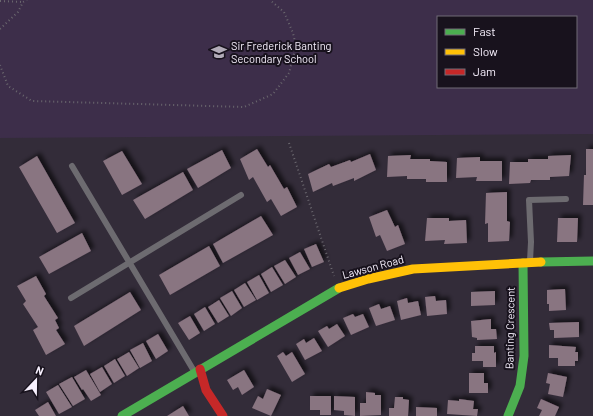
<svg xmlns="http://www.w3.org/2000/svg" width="593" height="416" font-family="Barlow,sans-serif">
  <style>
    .built { fill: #3d2e4a; fill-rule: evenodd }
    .building { fill: #897481; filter: url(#shadow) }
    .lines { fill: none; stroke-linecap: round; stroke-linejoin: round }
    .path { stroke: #6a676e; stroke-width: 2; stroke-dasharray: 1 3; stroke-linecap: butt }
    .lane { stroke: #6d6b70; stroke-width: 6 }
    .fast { stroke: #4caf50; stroke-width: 9 }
    .slow { stroke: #ffc107; stroke-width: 9 }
    .jam { stroke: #c62828; stroke-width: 9 }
    .labels { text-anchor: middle; stroke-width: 4; stroke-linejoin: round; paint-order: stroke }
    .poi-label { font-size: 11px; fill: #f7f0fd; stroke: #18121d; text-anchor: start }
    .street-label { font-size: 11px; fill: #f7f0fd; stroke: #18121d }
  </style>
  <defs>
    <filter id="shadow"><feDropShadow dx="3.5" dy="-3.5" stdDeviation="2" flood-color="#0009"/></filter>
  </defs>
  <rect width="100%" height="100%" fill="#332c39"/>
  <!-- built -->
  <path class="built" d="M0,0H593V134L0,138ZM438,17H576V87H438Z"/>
  <!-- building -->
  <path class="building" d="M257,149L268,167L270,165L284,189L287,187L297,207L281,216L271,199L267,202L253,177L249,180L240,159Z
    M586,149H593V205H583L584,175H586Z
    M222,150L231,168L198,188L187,169Z
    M122,151L142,184L122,195L103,161Z
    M370,154L376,170L354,181V178L333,186L332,183L313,192L308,174L329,164L331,167L350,160L351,162Z
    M411,155L410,159H430V161L447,162V182H426V179H407V176L387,177L388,156Z
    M571,155L569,176L550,177V180H531L530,183L509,184L510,162H528V159H548V156Z
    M37,156L75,223L57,233L19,167Z
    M480,157V161H502V181H476L477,177L456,178L457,158Z
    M183,172L193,190L145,219L133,200Z
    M507,192V221L510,222L509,241L488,242V223L485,224L486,193Z
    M387,210L395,227L398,225L405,244L387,251L380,235L376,237L369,217Z
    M261,216L273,235L223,263L213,244Z
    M427,218H449V221L466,220L467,243L444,244L445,240L425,241Z
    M558,218H578L577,242H557Z
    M82,233L91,251L49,274L39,257Z
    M316,244L324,262L312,267L304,249Z
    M209,246L220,266L170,295L159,275Z
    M300,252L310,269L298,275L289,258Z
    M285,260L296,277L285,284L274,266Z
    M272,267L283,285L271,292L261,274Z
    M259,275L269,293L257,300L247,282Z
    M36,276L46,294L44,296L58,318L55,320L59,328L56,330L65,344L46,355L33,330L38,327L23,304L26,301L17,286Z
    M245,283L256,300L244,307L234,290Z
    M565,289L566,310L549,311V304H547V290Z
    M232,291L242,308L231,316L220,298Z
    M495,291V305L471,306V292Z
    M130,292L141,310L84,346L74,326Z
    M435,296L436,301L446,300L447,314L427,316L425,297Z
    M407,298L408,303L418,301L421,315L401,320L397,301Z
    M219,300L229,316L218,323L208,307Z
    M379,304L381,309L390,306L395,320L376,326L369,308Z
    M205,307L215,324L204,331L194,314Z
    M353,314L355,317L363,314L369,327L351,335L343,318Z
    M190,316L200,333L189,340L178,323Z
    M491,319V329H496L497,339L477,340V338L472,337L471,321Z
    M579,322V337L554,338V330H550L549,323Z
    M337,324L345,336L328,347L318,331L327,326L329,329Z
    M158,334L168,351L156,359L146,341Z
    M314,338L322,351L305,360L296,344L304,339L306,343Z
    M143,343L152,361L140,368L130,350Z
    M549,345L576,347L575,352H578V361H575V366H558V358H549Z
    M475,346H494V353L496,352V367H483V361H472V353H475Z
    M129,352L139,368L127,376L117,359Z
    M283,352L286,356L292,352L305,374L292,382L277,356Z
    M115,359L125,376L114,383L104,366Z
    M102,367L112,384L100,392L90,374Z
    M86,370L101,395L91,401L83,389L82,390L74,377Z
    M244,370L254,387L242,395L238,387L233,390L227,380Z
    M469,373H484V383H488V393H469Z
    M548,373L567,377L563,397L548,394L550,384L546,383Z
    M72,377L85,399L73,406L59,384Z
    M58,385L72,407L59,414L46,392Z
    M267,389L281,395L271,416L252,408L258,396L263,399Z
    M366,392L375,393V395H381V415L360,416V403H366Z
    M310,396H331V415H320V410H310Z
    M334,396L355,397V416L344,415V411L334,410Z
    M395,397H403V399L409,400L408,416H389V408H394Z
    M459,399L474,401L473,409H478L477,416L447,414L448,400L459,401Z
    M541,399L559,407L555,416H539L542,410L537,408Z
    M48,402L56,416H39L35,410Z
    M183,406L189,416H167Z
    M416,407L437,408V416H416Z"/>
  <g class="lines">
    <!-- path -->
    <path class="path" d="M0,1L23,2
      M0,29L18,12L23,2L27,0
      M0,65L8,86L32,101L244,107L273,94L289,73L296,46L293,33L284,12L270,0
      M289,143L334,276"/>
    <!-- lane -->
    <path class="lane" d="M72,166L194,371
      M530,261L531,242L529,200L566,199
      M71,298L241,195"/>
    <!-- fast -->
    <path class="fast" d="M541,262L593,261
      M122,416L339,288
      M508,416L520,386L524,356L523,263"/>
    <!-- slow -->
    <path class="slow" d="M339,288L368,279L413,269L541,262"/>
    <!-- jam -->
    <path class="jam" d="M200,369L206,390L223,416"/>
  </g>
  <!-- icons -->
  <defs>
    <symbol id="school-bare" viewBox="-9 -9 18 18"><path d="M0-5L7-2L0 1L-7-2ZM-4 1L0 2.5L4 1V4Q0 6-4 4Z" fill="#b2abb8" stroke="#18121d" stroke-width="2.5" paint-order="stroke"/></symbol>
  </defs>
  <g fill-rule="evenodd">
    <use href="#school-bare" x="208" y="41" width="22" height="22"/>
  </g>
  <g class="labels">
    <!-- poi labels -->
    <g class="poi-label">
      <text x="231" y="50">Sir Frederick Banting<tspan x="231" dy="13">Secondary School</tspan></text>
    </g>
    <!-- street labels -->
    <g class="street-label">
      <text transform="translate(373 267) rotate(-15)" y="4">Lawson Road</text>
      <text transform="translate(510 328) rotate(-89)" y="4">Banting Crescent</text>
    </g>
  </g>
  <!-- legend -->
  <rect x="437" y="16" width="140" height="72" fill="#18121d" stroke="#716b77"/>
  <rect x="445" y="29" width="20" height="6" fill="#4caf50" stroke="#716b77"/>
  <text x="473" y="36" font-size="12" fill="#f7f0fd">Fast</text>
  <rect x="445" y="49" width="20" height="6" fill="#ffc107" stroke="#716b77"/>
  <text x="473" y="56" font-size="12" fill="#f7f0fd">Slow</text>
  <rect x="445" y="69" width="20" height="6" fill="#c62828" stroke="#716b77"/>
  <text x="473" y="76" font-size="12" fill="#f7f0fd">Jam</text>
  <!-- north arrow -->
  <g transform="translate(36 380) rotate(22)" stroke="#18121d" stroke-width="3" paint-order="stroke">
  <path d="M0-3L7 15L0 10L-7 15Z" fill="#f7f0fd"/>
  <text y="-6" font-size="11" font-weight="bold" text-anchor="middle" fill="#f7f0fd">N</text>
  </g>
</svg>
